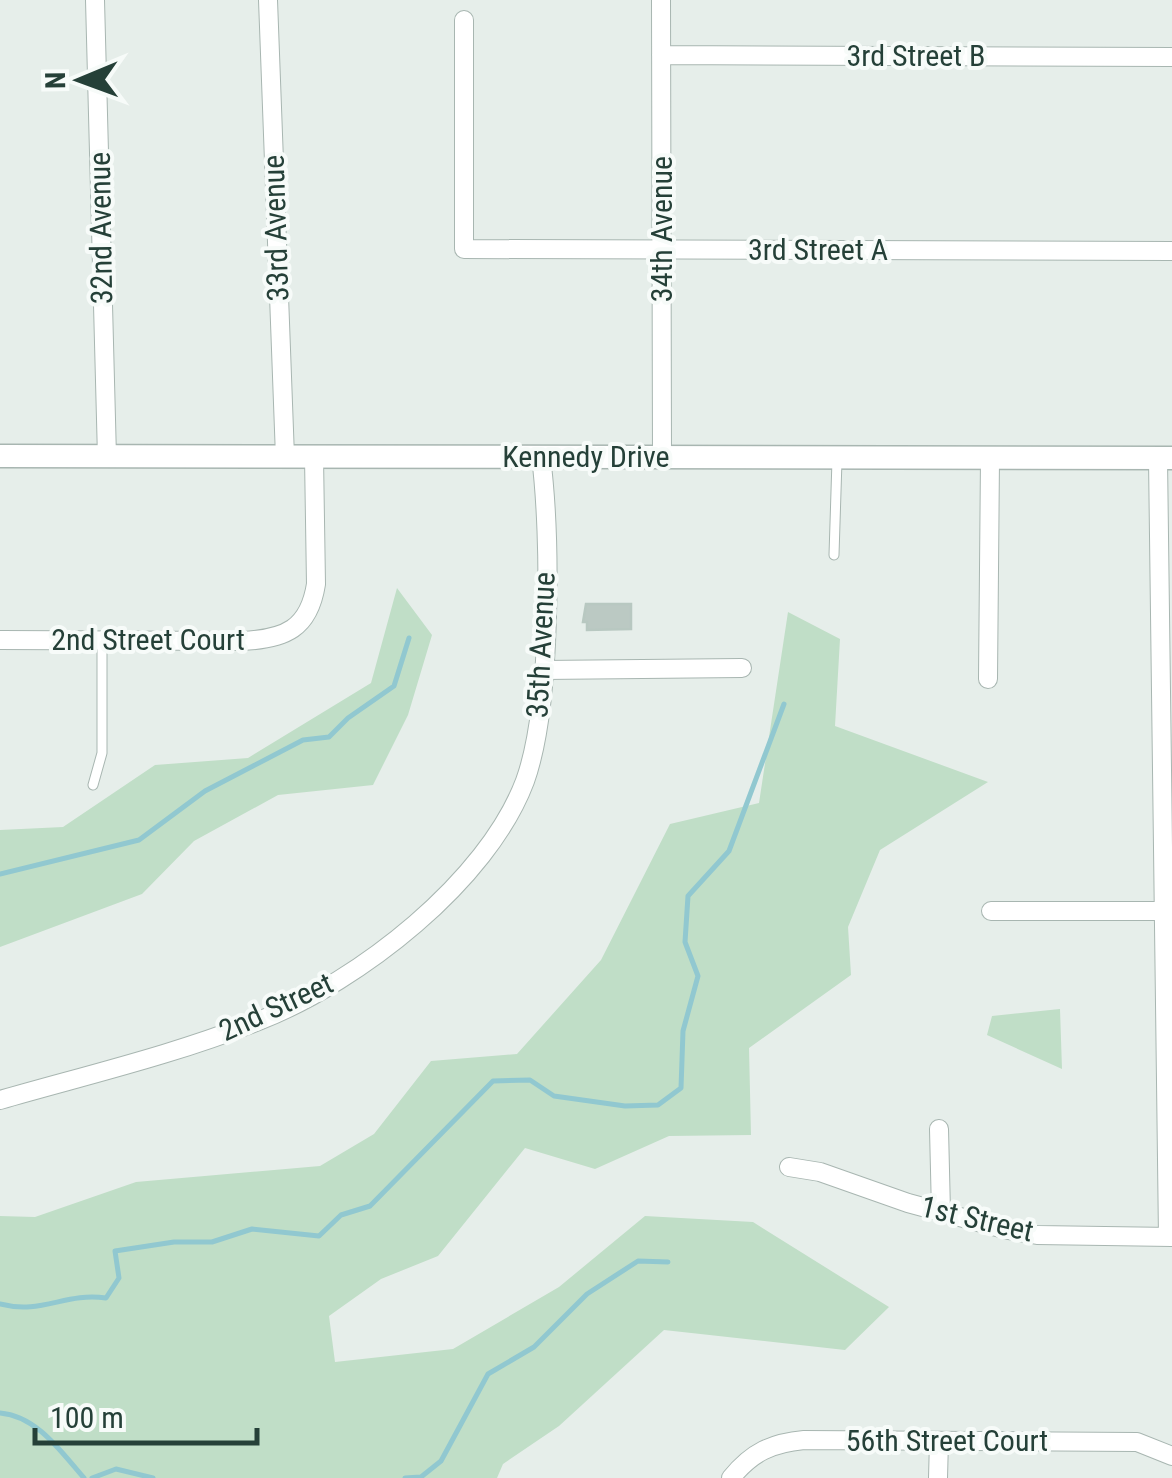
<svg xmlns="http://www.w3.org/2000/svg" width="1172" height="1478" font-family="'Roboto Condensed',sans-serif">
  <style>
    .green { fill: #c0dec7 }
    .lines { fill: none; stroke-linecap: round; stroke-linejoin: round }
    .stream { stroke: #91c8d0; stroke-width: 5 }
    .building { fill: #bbc9c3; stroke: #b8c8c1; stroke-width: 2.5 }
    .service-casing { stroke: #a8b6b1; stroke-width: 11 }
    .minor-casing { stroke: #a8b6b1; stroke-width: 20 }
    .tertiary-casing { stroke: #a8b6b1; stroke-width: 25 }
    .service { stroke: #fff; stroke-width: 9 }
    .minor { stroke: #fff; stroke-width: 18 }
    .tertiary { stroke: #fff; stroke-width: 22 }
    .labels { text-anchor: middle; stroke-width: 8; stroke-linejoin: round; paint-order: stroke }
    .street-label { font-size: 30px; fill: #254038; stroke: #f7fbf9 }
  </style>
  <rect width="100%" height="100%" fill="#e6eeea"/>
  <!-- green -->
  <path class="green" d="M397,588L432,635L408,715L373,785L278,795L194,841L142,894L0,947V830L63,827L155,765L248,758L371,683Z
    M788,612L840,639L835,726L988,782L880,850L848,927L851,975L749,1048L751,1135L669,1136L595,1169L525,1148L438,1256L381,1279L329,1316L335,1362L453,1349L559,1287L645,1216L753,1222L889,1307L845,1350L664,1330L559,1426L503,1464L497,1478H0V1216L35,1217L136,1182L320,1166L374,1134L431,1061L517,1054L601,960L670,824L759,803Z
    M1060,1009L1062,1069L987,1035L992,1016Z"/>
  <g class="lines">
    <!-- stream -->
    <path class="stream" d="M0,874L139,840L205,791L303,740L329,737L348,718L394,686L409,638
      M0,1304C42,1315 65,1292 106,1298L119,1278L115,1251L174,1242H212L252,1229L319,1236L341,1215L370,1206L493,1081L530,1080L554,1096L625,1106L658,1105L681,1088L683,1031L698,976L685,942L688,896L729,851L784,704
      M0,1413C37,1416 61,1452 84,1478
      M92,1478L116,1469L153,1478
      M405,1478L421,1477L441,1461L488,1374L534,1347L587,1294L638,1261L668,1262"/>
  </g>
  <!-- building -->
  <path class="building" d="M586,604H631V629L587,630V622H583Z"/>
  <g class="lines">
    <defs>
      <path id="service" d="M834,555L837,460
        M93,785L102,753V641"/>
      <path id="minor" d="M95,0L107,457
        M268,0L285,457
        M661,0L662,457
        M464,20V249L1172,251
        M661,55L1172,57
        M1158,458L1168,1237
        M0,640L242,641C285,639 309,629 316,584L314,457
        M543,670L742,668
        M988,679L990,459
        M991,911H1163
        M0,1100C87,1075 177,1054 261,1020C359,981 487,882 525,781C552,706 551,537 541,457
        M939,1129L941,1212
        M789,1167L820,1172L908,1203L1008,1230L1037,1235L1172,1237
        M731,1478C752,1452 772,1443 804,1440L1137,1442L1172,1456
        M938,1478L939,1441"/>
      <path id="tertiary" d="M0,456L1172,458"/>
    </defs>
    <!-- service casing -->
    <use href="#service" class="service-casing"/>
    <!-- minor casing -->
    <use href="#minor" class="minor-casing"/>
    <!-- tertiary casing -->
    <use href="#tertiary" class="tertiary-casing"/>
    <!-- service -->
    <use href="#service" class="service"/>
    <!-- minor -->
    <use href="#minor" class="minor"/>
    <!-- tertiary -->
    <use href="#tertiary" class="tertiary"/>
  </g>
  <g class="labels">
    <!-- street labels -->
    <g class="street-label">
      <text x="916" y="66">3rd Street B</text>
      <text transform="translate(101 228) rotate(-91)" y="10">32nd Avenue</text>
      <text transform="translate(276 228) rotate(-92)" y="10">33rd Avenue</text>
      <text transform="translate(662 229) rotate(-90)" y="10">34th Avenue</text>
      <text x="818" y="260">3rd Street A</text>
      <text x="586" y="467">Kennedy Drive</text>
      <text x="148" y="650">2nd Street Court</text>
      <text transform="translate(541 645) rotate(-87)" y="10">35th Avenue</text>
      <text transform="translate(276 1007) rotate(-25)" y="10">2nd Street</text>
      <text transform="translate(977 1219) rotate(13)" y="10">1st Street</text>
      <text x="947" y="1451">56th Street Court</text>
    </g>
  </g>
  <!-- north arrow -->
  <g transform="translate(80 80) rotate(269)" stroke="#f7fbf9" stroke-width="8" paint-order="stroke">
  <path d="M0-8L18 38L0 25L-18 38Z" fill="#254038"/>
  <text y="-15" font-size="28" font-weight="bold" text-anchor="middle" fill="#254038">N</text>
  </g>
  <!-- scale -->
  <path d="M35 1428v15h222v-15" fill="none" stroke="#254038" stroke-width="5"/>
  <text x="50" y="1428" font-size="30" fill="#254038" stroke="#f7fbf9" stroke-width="8" paint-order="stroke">100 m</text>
</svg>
